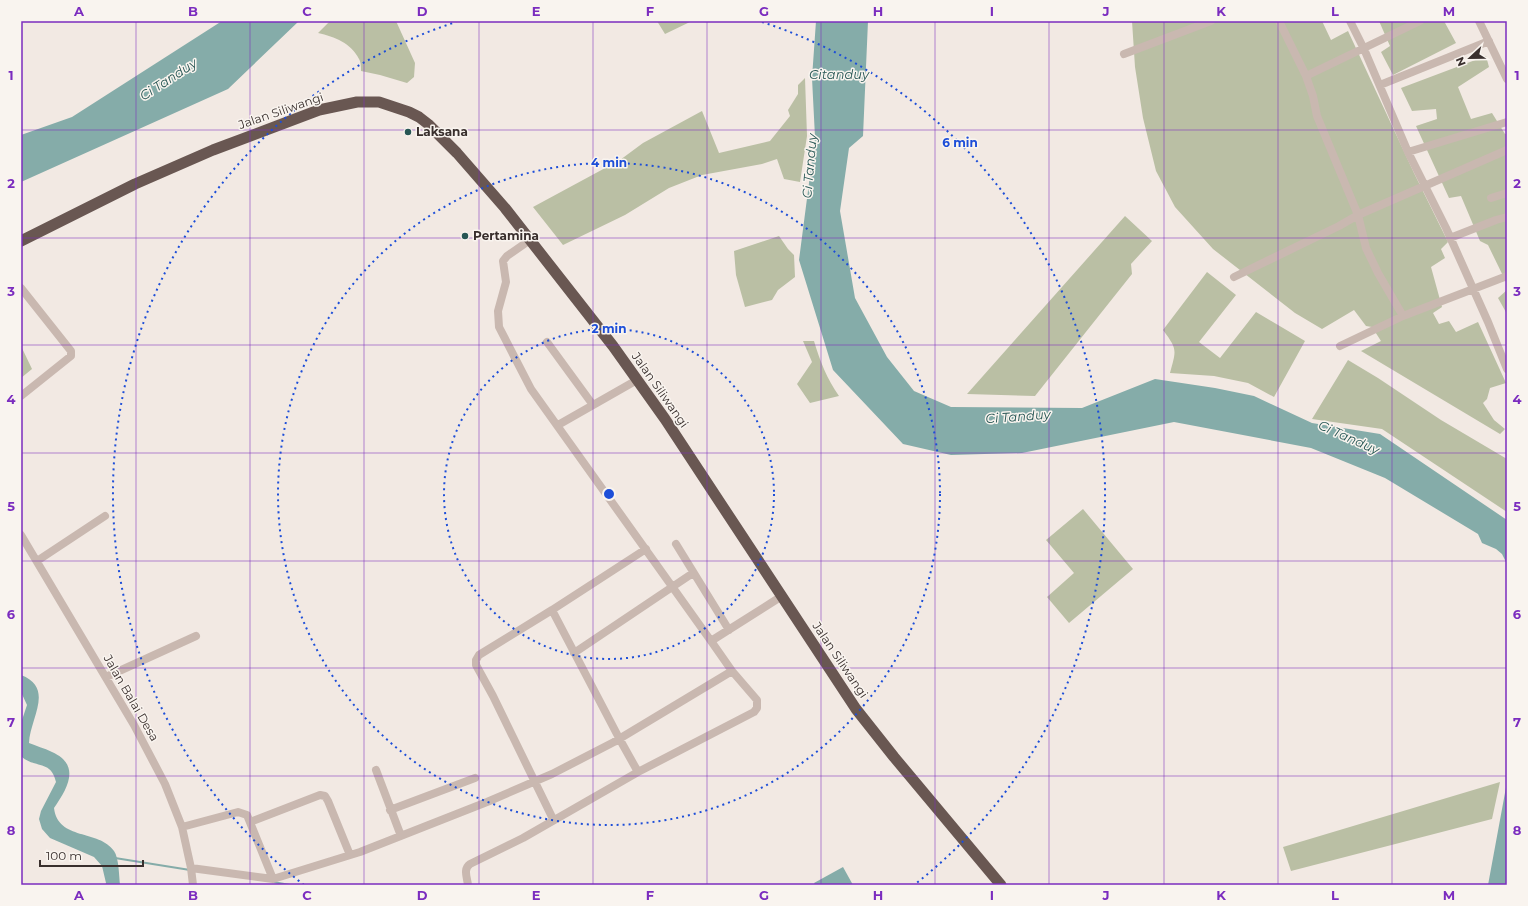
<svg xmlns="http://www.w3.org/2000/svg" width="1528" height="906" font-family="Montserrat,sans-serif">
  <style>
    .green { fill: #babfa4 }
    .water { fill: #85aca9 }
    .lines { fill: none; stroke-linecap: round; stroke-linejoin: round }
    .stream { stroke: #85aca9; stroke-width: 2 }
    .minor { stroke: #c9b8b0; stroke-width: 8 }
    .trunk { stroke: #695752; stroke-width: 11 }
    .grid { fill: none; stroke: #7b2cbf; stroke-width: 1; stroke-opacity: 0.55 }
    .ring { fill: none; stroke: #1d4ed8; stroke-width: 2; stroke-dasharray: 2 4 }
    .poi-dot { fill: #275654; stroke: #f9f4ef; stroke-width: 1.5 }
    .labels { text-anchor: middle; stroke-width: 3; stroke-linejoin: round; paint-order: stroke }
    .street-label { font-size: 12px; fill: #392f2d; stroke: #f9f4ef }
    .poi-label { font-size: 12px; font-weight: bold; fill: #392f2d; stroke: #f9f4ef; text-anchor: start }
    .water-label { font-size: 13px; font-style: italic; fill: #275654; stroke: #f9f4ef }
    .centre { fill: #1d4ed8; stroke: #f9f4ef; stroke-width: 2 }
    .ring-label { font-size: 12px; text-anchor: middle; font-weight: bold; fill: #1d4ed8; stroke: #f9f4ef; stroke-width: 3; stroke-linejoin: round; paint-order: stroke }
    .neatline { fill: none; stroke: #7b2cbf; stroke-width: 1.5 }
    .grid-label { font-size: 13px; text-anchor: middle; font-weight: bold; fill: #7b2cbf }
  </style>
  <rect width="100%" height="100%" fill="#f2e9e3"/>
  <!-- green -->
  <path class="green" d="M330,21H396L415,63L414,77L407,83L380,75L361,71C361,68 361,62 359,59C351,43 335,37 318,33Z
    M657,21H692L665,34Z
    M1132,21H1322L1331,40L1348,31L1414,173L1448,242L1441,249L1445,258L1431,267L1442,307L1433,313L1439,324L1449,321L1456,332L1478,322L1506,383L1490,388L1487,399L1483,403L1494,420L1505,429L1500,434L1361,351L1381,341L1372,327L1366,326L1354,310L1322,329L1295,313L1213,249L1175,207L1156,171L1143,118L1135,67Z
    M1379,21H1444L1456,43L1393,75L1381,52L1390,46Z
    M1486,56L1489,67L1458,87L1471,119L1492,113L1505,134H1507V284L1488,245L1480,241L1461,196L1449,198L1416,126L1437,119L1436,109L1412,111L1401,88Z
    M805,78L807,136L800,182L784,179L777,159L762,164L702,175L669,188L625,215L563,245L533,207L620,160L643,143L702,111L719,153L770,141L790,116L788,110L798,94V85Z
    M1125,216L1152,241L1131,264L1132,274L1035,396L967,394Z
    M779,236L788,249L794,255L795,277L778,290L772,300L745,307L736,275L734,251Z
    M1207,272L1236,295L1199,342L1220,358L1256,312L1305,341L1274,397L1248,383L1214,376L1170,373C1176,350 1178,350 1163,330Z
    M1507,290V314L1498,298Z
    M803,341H814C820,361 827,379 839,396L810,403L797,384L812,362Z
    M21,346L32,369L21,378Z
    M1348,360L1378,378L1441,420L1507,459V512L1382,429L1312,419Z
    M1083,509L1133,569L1069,623L1047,597L1074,573L1046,540Z
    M1500,782L1492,819L1291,871L1283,847Z"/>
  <!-- water -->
  <path class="water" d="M222,21H299L228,89L21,182V135L72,117Z
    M816,21H868L863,136L849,148L840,211L855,298L887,357L914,391L951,407L1082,408L1155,379L1215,388L1254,396L1312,423L1380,434L1507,520V581L1506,562L1502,554L1496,549L1482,543L1478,534L1385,478L1311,448L1174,422L1022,453L951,455L903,444L833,370L799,260L815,137L812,78Z
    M21,675C55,688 30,718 29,743C36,746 44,748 52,752C81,765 68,788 54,808C58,841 99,829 114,851C119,858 119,876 120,885H105L106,883L102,866L94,857L50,838L42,829L39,819L41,811L56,782C51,759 34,769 21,756V723L27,705L21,692Z
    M1507,782V885H1488Z
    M843,867L853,885H815L814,883Z"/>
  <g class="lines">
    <!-- stream -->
    <path class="stream" d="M115,858L190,870
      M273,882L290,885"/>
    <!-- minor -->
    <path class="minor" d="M1279,21L1306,76L1313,96L1317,116L1358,215L1366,248L1378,273L1403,316
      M1350,21L1364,49L1408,152L1446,228L1488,322L1507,369
      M1479,21L1507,79
      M1124,54L1211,21
      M1306,76L1420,21
      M1380,85L1489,41
      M1408,152L1507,122
      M1491,198L1507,193
      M1450,238L1496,220L1507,217
      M530,240L507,256L503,261L506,282L498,311L499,327L531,389L711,641
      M1234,277L1339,226L1358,215L1507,150
      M21,288L71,351V356L21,396
      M547,342L593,405
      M1340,346L1403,316L1507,276
      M558,425L637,380
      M21,535L134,725L165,784L182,827L191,868L193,885
      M676,544L729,630
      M37,561L105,516
      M552,610L479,655L476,660V665L493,696L553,819
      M574,653L693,573
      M106,677L196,636
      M376,770L401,836
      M638,772L619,738L552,610L646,549
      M390,810L475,778
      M250,822L320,795L325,796L328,801L350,855
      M182,827L238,812L247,815L273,879
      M191,868L273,879L360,852L487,802L552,774L614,742L732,671L711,641L782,596
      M468,885C467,877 463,869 470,864L523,838L638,772L754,712L757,708V700L732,671"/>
    <!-- trunk -->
    <path class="trunk" d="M21,241L135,184L213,150L319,110L357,102H379L409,112L419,117L428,124L457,153L505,208L613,346L665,419L856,709L894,757L1001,885"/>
  </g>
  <!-- grid -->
  <path class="grid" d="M136,21V885M250,21V885M364,21V885M479,21V885M593,21V885M707,21V885M821,21V885M935,21V885M1049,21V885M1164,21V885M1278,21V885M1392,21V885M21,130H1507M21,238H1507M21,345H1507M21,453H1507M21,561H1507M21,668H1507M21,776H1507"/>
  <!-- distance rings -->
  <g class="ring">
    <circle cx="609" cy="494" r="165"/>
    <circle cx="609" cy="494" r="331"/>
    <path d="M304 885A496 496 0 0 1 456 22M762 22A496 496 0 0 1 914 885"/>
  </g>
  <!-- markers -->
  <g class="poi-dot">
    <circle cx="408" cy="132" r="4"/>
    <circle cx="465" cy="236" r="4"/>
  </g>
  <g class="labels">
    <!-- street labels -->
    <g class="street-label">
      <text transform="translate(281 111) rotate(-19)" y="4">Jalan Siliwangi</text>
      <text transform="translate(660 390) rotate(55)" y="4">Jalan Siliwangi</text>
      <text transform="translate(840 660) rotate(56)" y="4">Jalan Siliwangi</text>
      <text transform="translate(131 698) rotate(60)" y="4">Jalan Balai Desa</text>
    </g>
    <!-- poi labels -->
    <g class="poi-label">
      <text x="416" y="136">Laksana</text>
      <text x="473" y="240">Pertamina</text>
    </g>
    <!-- water labels -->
    <g class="water-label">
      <text x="839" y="79">Citanduy</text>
      <text transform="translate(168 79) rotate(-33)" y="5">Ci Tanduy</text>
      <text transform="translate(809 166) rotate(-85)" y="5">Ci Tanduy</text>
      <text transform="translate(1018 416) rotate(-4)" y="5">Ci Tanduy</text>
      <text transform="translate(1349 437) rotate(24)" y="5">Ci Tanduy</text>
    </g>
  </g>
  <circle cx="609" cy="494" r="6" class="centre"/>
  <g class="ring-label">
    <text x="960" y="147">6 min</text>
    <text x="609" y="167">4 min</text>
    <text x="609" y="333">2 min</text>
  </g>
  <!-- border -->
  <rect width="1528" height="906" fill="none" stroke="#f9f4ef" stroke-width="44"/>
  <!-- north arrow -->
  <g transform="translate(1470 58) rotate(248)" stroke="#f9f4ef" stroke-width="3" paint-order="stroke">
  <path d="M0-3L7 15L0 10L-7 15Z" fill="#392f2d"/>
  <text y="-6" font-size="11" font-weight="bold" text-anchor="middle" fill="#392f2d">N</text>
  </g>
  <!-- scale -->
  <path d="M40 860v6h103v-6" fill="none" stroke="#392f2d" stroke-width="2"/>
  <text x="46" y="860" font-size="12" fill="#392f2d" stroke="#f9f4ef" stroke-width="3" paint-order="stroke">100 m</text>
  <rect x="22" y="22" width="1484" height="862" class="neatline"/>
  <g class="grid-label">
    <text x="79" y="16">A</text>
    <text x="193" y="16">B</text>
    <text x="307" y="16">C</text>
    <text x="422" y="16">D</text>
    <text x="536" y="16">E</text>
    <text x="650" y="16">F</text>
    <text x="764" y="16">G</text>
    <text x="878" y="16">H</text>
    <text x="992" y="16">I</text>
    <text x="1106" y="16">J</text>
    <text x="1221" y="16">K</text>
    <text x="1335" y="16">L</text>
    <text x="1449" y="16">M</text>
    <text x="11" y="80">1</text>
    <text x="1517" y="80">1</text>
    <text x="11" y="188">2</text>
    <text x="1517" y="188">2</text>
    <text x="11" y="296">3</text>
    <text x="1517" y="296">3</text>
    <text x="11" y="404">4</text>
    <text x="1517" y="404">4</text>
    <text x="11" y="511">5</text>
    <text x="1517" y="511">5</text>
    <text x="11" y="619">6</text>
    <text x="1517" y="619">6</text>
    <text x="11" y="727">7</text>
    <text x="1517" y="727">7</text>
    <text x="11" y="835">8</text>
    <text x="1517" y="835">8</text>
    <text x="79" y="900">A</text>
    <text x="193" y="900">B</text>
    <text x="307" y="900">C</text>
    <text x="422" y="900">D</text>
    <text x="536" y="900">E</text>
    <text x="650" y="900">F</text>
    <text x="764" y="900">G</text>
    <text x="878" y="900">H</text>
    <text x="992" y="900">I</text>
    <text x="1106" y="900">J</text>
    <text x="1221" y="900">K</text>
    <text x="1335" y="900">L</text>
    <text x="1449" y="900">M</text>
  </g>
</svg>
